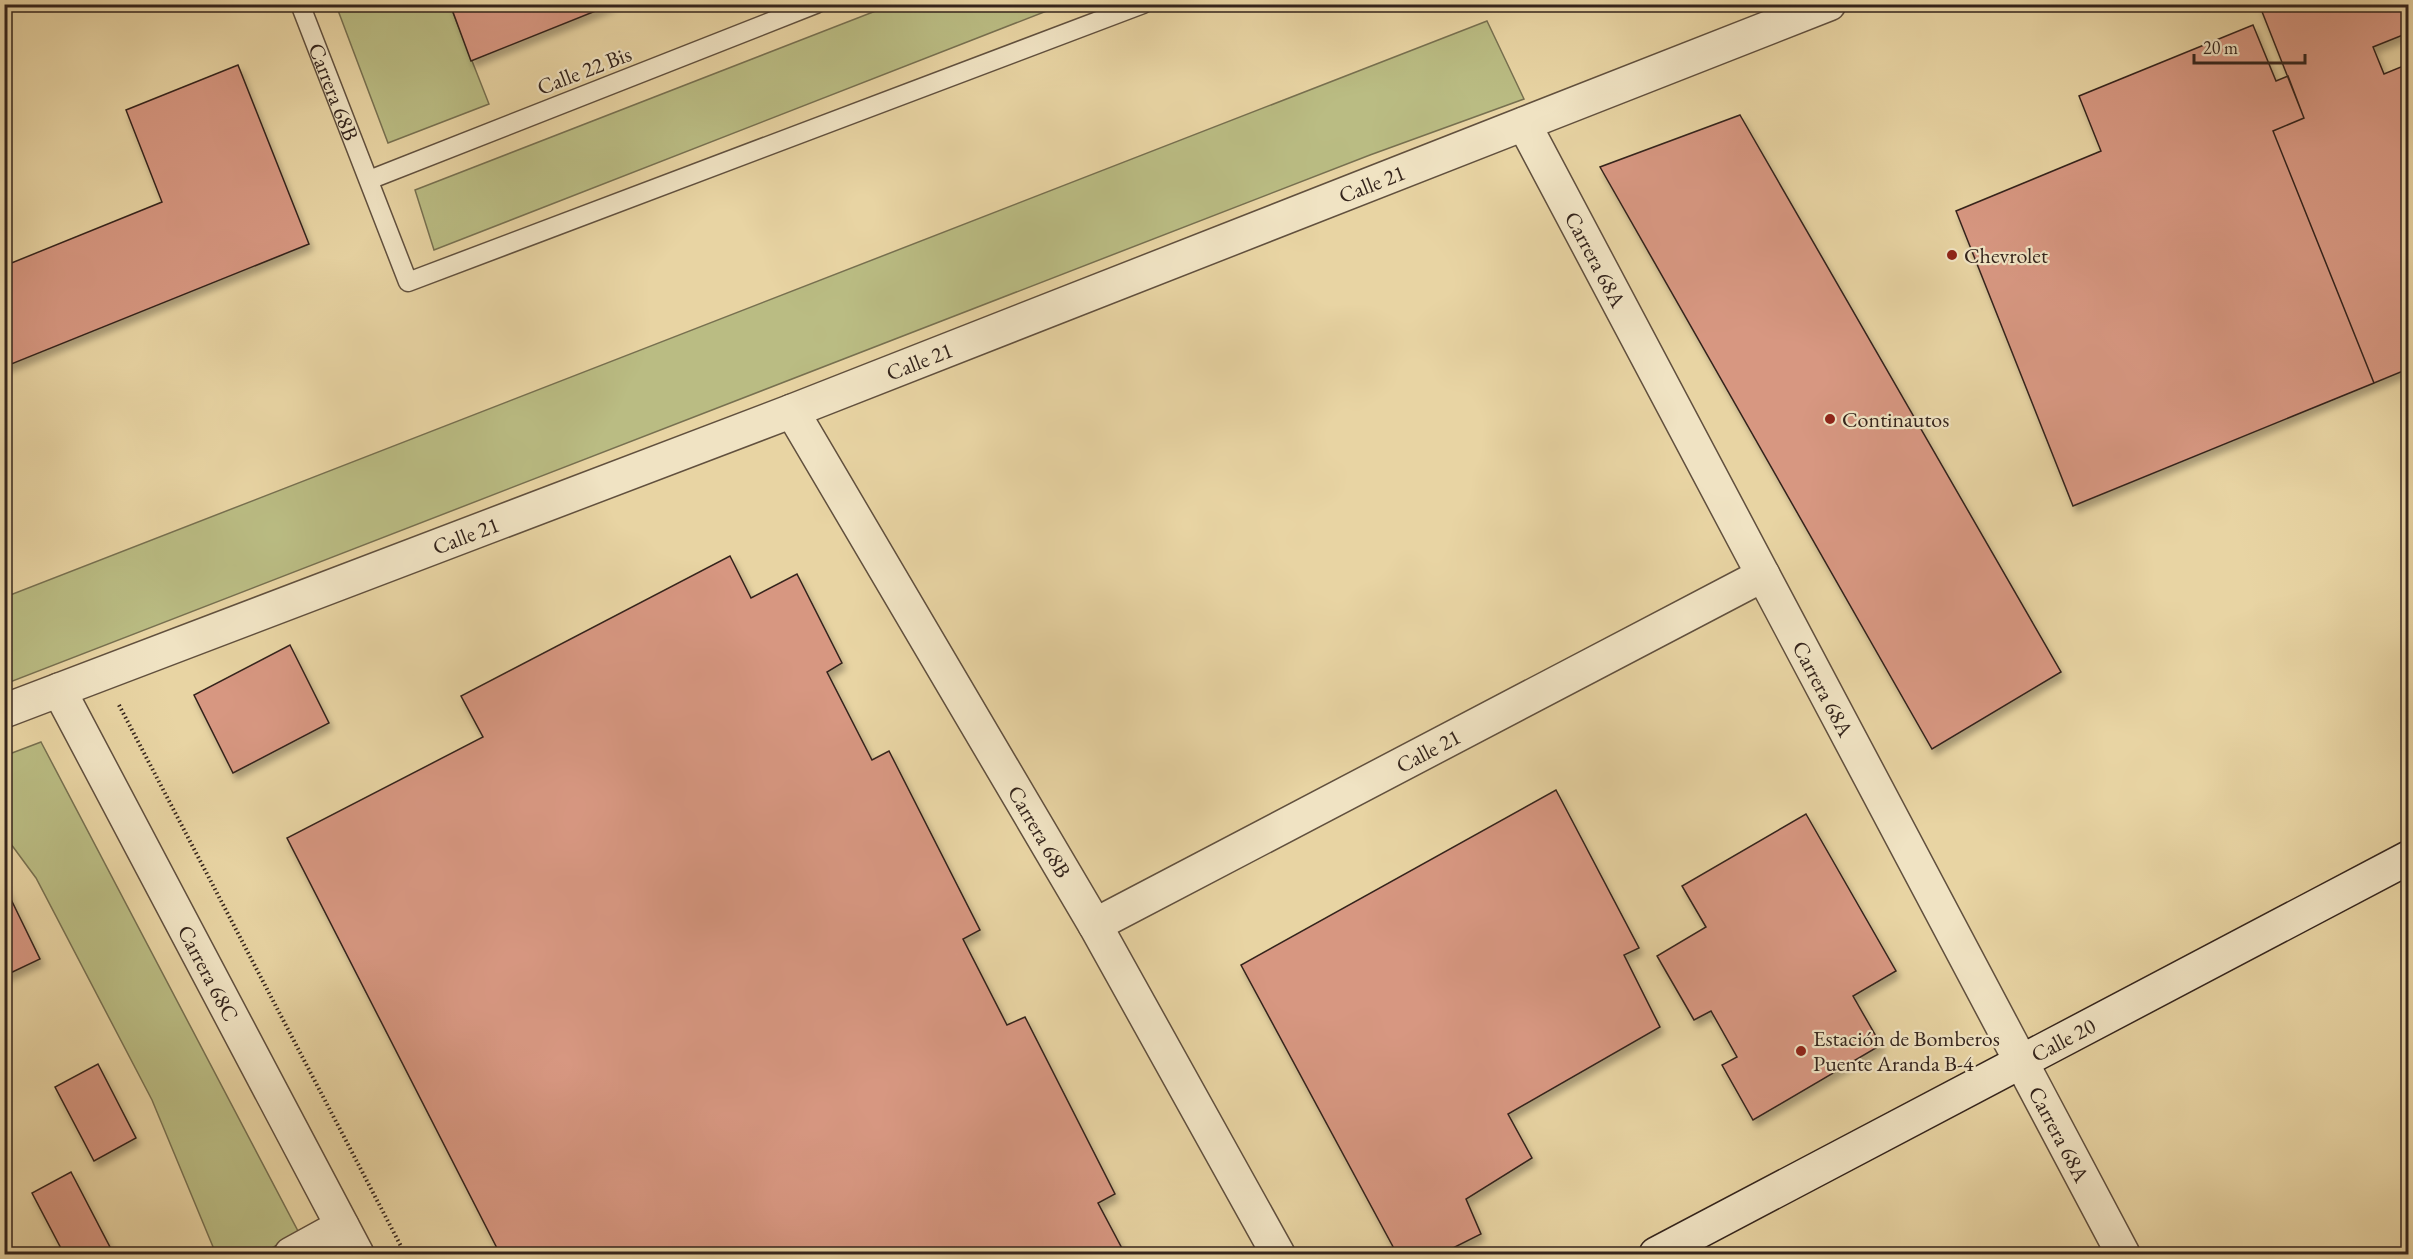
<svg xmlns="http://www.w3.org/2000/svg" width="2413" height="1259" font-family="'EB Garamond',serif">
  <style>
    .green { fill: #babc83; stroke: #777050; stroke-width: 1.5 }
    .building { fill: #d79781; stroke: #34241c; stroke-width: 1.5; filter: url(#shadow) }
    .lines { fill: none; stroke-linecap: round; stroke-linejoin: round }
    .lane-casing { stroke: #61503e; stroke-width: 21 }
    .street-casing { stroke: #61503e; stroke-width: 36 }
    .secondary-casing { stroke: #34241c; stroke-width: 36 }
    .path { stroke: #34241c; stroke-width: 4; stroke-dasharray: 1.5 3; stroke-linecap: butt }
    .lane { stroke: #f0e3c3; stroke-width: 18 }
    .street { stroke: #f0e3c3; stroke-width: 33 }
    .secondary { stroke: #f0e3c3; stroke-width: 33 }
    .poi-dot { fill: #8f2418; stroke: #f0e3c3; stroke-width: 2 }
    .labels { text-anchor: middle; stroke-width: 4.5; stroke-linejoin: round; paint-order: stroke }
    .street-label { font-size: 22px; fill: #34241c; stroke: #f0e3c3 }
    .poi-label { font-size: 22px; fill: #34241c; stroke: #f0e3c3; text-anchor: start }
  </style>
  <defs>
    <filter id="shadow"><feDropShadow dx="3.5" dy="6" stdDeviation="3" flood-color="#0004"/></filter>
  </defs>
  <rect width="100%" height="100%" fill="#e8d4a3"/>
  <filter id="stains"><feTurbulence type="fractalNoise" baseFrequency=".00333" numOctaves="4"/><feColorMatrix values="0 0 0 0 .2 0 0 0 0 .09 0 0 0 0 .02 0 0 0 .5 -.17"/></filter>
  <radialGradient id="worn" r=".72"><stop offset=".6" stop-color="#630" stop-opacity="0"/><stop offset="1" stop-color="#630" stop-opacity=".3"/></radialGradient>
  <!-- green -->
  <path class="green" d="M336,5H450L489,104L388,143Z
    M891,5H1062L434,250L415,190Z
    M1487,21L1524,99L1370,155L5,684V597Z
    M41,742L299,1233L261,1254H216L152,1100L36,878L5,836L4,756Z"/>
  <!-- building -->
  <path class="building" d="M450,4H613L471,61Z
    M2259,4H2408V33L2373,47L2384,74L2408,64V369L2374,383L2273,131L2304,118Z
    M2253,25L2276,81L2288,76L2304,118L2273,131L2374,383L2073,506L1956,211L2101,151L2079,96Z
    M238,65L309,244L4,367V266L162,202L126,110Z
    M1740,115L2061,672L1932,749L1600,167Z
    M730,556L751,598L797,574L842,663L827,672L872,760L889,751L980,930L963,939L1007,1025L1025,1017L1115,1194L1098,1203L1125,1254H500L287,838L483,737L461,696Z
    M290,645L329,723L233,773L194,695Z
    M1556,790L1639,948L1624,955L1660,1027L1508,1114L1532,1158L1466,1199L1481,1234L1441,1254H1397L1241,965Z
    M1806,814L1896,971L1853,996L1881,1045L1753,1120L1722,1065L1737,1057L1711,1011L1694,1020L1657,956L1706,927L1682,886Z
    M4,885L40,959L4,976Z
    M98,1064L136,1138L94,1161L55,1087Z
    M71,1172L112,1251L105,1254H64L32,1193Z"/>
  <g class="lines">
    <defs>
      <g id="lane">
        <path id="s1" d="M300,4L408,282L1143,4"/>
        <path d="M369,180L816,4"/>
      </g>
      <g id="street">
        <path id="s2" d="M1524,124L2123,1254"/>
        <path id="s3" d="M792,411L1095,925L1278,1254"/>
        <path id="s4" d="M59,690L357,1254"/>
        <path id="s5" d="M4,711L792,411L1829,4"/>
        <path id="s6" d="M1095,925L1763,575"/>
        <path d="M291,1254L342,1226"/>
      </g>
      <g id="secondary">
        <path id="s7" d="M1656,1254L2408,858"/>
      </g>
    </defs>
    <!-- lane casing -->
    <use href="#lane" class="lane-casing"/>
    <!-- street casing -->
    <use href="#street" class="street-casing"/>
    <!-- secondary casing -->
    <use href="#secondary" class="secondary-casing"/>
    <!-- path -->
    <path class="path" d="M119,705L405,1254"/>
    <!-- lane -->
    <use href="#lane" class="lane"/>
    <!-- street -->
    <use href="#street" class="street"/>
    <!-- secondary -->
    <use href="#secondary" class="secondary"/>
  </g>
  <!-- markers -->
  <g class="poi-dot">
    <circle cx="1952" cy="255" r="6"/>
    <circle cx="1830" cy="419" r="6"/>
    <circle cx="1801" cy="1051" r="6"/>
  </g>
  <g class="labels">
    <!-- street labels -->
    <g class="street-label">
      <text transform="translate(584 70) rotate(-21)" y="8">Calle 22 Bis</text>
      <text dy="8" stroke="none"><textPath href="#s1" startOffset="94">Carrera 68B</textPath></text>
      <text dy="8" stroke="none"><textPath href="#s5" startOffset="1466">Calle 21</textPath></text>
      <text dy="8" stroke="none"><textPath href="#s2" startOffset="153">Carrera 68A</textPath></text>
      <text dy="8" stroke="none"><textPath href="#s5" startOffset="980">Calle 21</textPath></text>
      <text dy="8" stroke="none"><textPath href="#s5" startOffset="494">Calle 21</textPath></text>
      <text dy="8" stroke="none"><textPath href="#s2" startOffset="639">Carrera 68A</textPath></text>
      <text dy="8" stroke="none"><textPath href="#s6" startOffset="376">Calle 21</textPath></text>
      <text dy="8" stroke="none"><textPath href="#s3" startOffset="488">Carrera 68B</textPath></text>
      <text dy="8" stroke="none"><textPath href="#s4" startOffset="320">Carrera 68C</textPath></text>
      <text dy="8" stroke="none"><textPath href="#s7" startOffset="460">Calle 20</textPath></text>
      <text dy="8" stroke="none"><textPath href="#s2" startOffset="1143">Carrera 68A</textPath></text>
    </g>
    <!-- poi labels -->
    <g class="poi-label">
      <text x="1964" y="263">Chevrolet</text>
      <text x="1842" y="427">Continautos</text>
      <text x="1813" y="1046">Estación de Bomberos<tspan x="1813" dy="25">Puente Aranda B-4</tspan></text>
    </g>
  </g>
  <!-- margin -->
  <rect width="2413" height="1259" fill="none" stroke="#e8d4a3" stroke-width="24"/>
  <rect x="6" y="6" width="2401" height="1247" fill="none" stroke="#34241c" stroke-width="3"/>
  <rect x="12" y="12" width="2389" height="1235" fill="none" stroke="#34241c" stroke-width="1.5"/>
  <!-- scale -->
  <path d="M2194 54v9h111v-9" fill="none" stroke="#34241c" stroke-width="3"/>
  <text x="2203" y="54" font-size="18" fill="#34241c" stroke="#f0e3c3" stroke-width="4.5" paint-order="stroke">20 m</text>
  <rect width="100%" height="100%" filter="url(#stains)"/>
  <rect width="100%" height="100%" fill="url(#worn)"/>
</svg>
